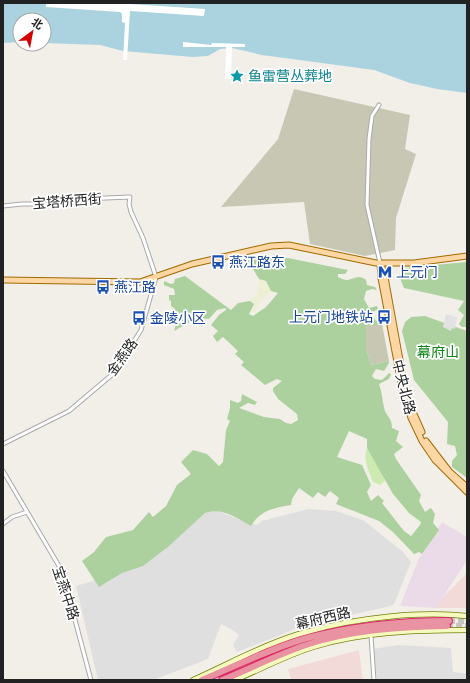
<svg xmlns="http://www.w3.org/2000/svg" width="470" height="683" font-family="'Sofia Sans Condensed','Noto Sans SC',sans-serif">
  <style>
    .residential { fill: #e0dfdf }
    .commercial { fill: #f2dad9 }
    .industrial { fill: #ebdbe8 }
    .construction { fill: #c7c7b4 }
    .farmland { fill: #eef0d5 }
    .grass { fill: #cdebb0 }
    .forest { fill: #add19e; fill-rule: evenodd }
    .parking { fill: #e2e2e2 }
    .water { fill: #aad3df }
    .pier { fill: #fff }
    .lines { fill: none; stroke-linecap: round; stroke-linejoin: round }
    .highway-tunnel { stroke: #c8c6c1; stroke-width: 6; stroke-dasharray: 6 3; stroke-linecap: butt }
    .street-casing { stroke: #a9a9a9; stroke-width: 5 }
    .secondary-casing { stroke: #707d05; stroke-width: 6 }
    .primary-casing { stroke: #a06b00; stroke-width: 7 }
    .highway-casing { stroke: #dc2a67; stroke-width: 8 }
    .street { stroke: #fff; stroke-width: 3 }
    .secondary { stroke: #f7fabf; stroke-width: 4.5 }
    .primary { stroke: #fcd6a4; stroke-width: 5 }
    .highway { stroke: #e892a2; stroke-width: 6 }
    .labels { text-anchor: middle; stroke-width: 3.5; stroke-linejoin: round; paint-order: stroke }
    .culture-label { font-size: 14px; fill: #0d838f; stroke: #fff; text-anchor: start }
    .street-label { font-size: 14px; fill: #222; stroke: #fff }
    .transit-label { font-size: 14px; fill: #164399; stroke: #fff; text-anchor: start }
    .park-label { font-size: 14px; fill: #0c8416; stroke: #fff }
  </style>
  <rect width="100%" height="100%" fill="#f2efe9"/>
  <!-- residential -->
  <path class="residential" d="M211,509L257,525L262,521L308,509L336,511L363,520L402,551L411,562L394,604L390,606L300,627L237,652L233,645L239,635L231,629L221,624L208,659L153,680H98L76,586L116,574L203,510Z
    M399,645L451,648L453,672L467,674V680H377L373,649Z"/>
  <!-- commercial -->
  <path class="commercial" d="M467,573V608H436L443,597Z
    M359,650L363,680H291L288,669Z"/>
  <!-- industrial -->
  <path class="industrial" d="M442,522L467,537V560L436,608L400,606L419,558L424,552Z"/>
  <!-- construction -->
  <path class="construction" d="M294,89L410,115L405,149L416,154L396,218L395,250L365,256L310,244L304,202L221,207L278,139Z
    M382,324L389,361L371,365L366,348V326Z"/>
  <!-- farmland -->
  <path class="farmland" d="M259,279L266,281L271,291L260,302L255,313L250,311V301L257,293Z"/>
  <!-- grass -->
  <path class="grass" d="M367,448L380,469L385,481L380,485L373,482C368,469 363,461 367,448Z"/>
  <!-- forest -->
  <path class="forest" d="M265,256L288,258L348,270L345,274H338V277C341,278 344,280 347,280C355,279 359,274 366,280L367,285L375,287L377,290L372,289L366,291L364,299L369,308L377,306L378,309L373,312V317L376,321L381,320L382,324L366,326V348L371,365L389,361V363L384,371L376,369L372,376L375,379L382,380L389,373L391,374L389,379L379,384C382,392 382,398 384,407C385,416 392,416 392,428L399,431L396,441L403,447L394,454L396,459L421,495L419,501L425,512L431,508L435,514L433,523L439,530L422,554L419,552L414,554L393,532L379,521L336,504L339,498L330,491L325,497L318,492L313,498L299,488L292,499L291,505C274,508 260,510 251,526C237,518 222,507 205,513L169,546L143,566L122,573L99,587L82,561L94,552L106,537L133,530L149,512L153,517L166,506L177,485L191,474L181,462L193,450L207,454L219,466L223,462L226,430L230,421L227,419L230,408V400L238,403L241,401L242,394L257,402L255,405L248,403L239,408L264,417L280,419L286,423L291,424L298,420L297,414L278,399L273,391V388L282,381L277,379L265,385L241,365L244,362L235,354L238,351L223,337L217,342L213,336L218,331L211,325L219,315L226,310V308L217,310L209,319L197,318L174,331L177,321L173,316L175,309L171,306V301L169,300V295H175L174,289L164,285V281L171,284L174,283L175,279L185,276L231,310L238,303L250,301L254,304L249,314L253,316L266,307L278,293L271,291L266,281L259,279L253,269L240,260ZM349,431L367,439V448L393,494L409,513L421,522L420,525L411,536L404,531L382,503L384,501L378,495L371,501L367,492L371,485L362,465L337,457Z
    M467,262V327H462L459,324L464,315L458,310L464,301L404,288L399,276L402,268Z
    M425,316L467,331V478L452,467V461L457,455L455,446L447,444L448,422L414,380L402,331L405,322L411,317Z"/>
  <!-- parking -->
  <path class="parking" d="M446,314L457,317L455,329L452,328L451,331L443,327Z"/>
  <!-- water -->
  <path class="water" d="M3,3H467V93L437,89L410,83L374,70L262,55L232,48L220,49L208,56L193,57L123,51L100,45L44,43V20H20V42L3,43Z"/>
  <!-- pier -->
  <path class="pier" d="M46,3H115L205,9L204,16L130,11L127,60H123L125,23L122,22V14L120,12L46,7Z
    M183,42L211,45L212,43L245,44V47H232L231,79H225L226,47H183Z"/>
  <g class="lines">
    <!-- highway-tunnel -->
    <path class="highway-tunnel" d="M449,621H467
      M447,626H467"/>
    <defs>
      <path id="street" d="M379,105L372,116L369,139L367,205L380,263
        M3,206L22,204H57L82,199L130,197L129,204L131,212L143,238L156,277L141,330L114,373L69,411L3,444
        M3,471L62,571L91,680
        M3,524L12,517L27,512
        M371,636L374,680"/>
      <path id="secondary" d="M193,680C231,663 270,641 310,631C357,618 419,611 467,616
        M235,680C261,669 287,655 313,647C362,632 416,630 467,630"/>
      <path id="primary" d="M380,263L381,278L401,383L411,418L422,441L435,460L467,492
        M381,264L385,277L404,382L410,405L422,432
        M3,280L140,282L192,264L271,246L289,245L376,263H414L467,256
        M426,441L449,471L467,487"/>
      <path id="highway" d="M202,680C236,666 271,648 307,638C353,626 401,621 449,621
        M222,680C249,669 275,656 303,646C349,630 399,627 447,626"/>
    </defs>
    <!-- street casing -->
    <use href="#street" class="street-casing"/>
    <!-- secondary casing -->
    <use href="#secondary" class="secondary-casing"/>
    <!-- primary casing -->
    <use href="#primary" class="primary-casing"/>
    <!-- highway casing -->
    <use href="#highway" class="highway-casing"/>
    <!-- street -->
    <use href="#street" class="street"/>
    <!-- secondary -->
    <use href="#secondary" class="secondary"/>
    <!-- primary -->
    <use href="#primary" class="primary"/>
    <!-- highway -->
    <use href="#highway" class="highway"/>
  </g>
  <!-- icons -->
  <defs>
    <symbol id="sight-bare" viewBox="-9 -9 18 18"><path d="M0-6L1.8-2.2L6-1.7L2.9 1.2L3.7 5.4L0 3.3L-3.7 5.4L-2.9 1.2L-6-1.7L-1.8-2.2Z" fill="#0f9aa8" stroke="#fff" stroke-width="2.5" paint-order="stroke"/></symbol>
    <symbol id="bus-bare" viewBox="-9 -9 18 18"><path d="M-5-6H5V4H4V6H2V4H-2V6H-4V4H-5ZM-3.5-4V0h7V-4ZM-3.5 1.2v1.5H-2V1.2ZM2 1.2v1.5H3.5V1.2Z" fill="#1a4fb4" stroke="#fff" stroke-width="2.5" paint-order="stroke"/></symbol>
    <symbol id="metro-bare" viewBox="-9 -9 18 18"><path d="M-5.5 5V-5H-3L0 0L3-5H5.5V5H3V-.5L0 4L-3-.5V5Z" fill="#1a4fb4" stroke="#fff" stroke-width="2.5" paint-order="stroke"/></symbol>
  </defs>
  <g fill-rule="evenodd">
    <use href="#sight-bare" x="227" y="66" width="20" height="20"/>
    <use href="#bus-bare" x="208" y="252" width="20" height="20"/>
    <use href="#metro-bare" x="375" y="262" width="20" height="20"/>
    <use href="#bus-bare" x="93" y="277" width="20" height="20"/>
    <use href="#bus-bare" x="374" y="307" width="20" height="20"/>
    <use href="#bus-bare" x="129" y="308" width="20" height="20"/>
  </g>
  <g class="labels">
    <!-- culture labels -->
    <g class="culture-label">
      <text x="248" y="81">鱼雷营丛葬地</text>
    </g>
    <!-- street labels -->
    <g class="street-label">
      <text transform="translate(67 201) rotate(-4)" y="5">宝塔桥西街</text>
      <text transform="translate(122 357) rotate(-55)" y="5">金燕路</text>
      <text transform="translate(404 387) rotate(76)" y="5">中央北路</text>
      <text transform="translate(66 593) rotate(72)" y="5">宝燕中路</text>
      <text transform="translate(323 618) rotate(-13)" y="5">幕府西路</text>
    </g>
    <!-- transit labels -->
    <g class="transit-label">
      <text x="229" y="267">燕江路东</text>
      <text x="396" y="277">上元门</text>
      <text x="114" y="292">燕江路</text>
      <text x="373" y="322" text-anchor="end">上元门地铁站</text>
      <text x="150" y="323">金陵小区</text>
    </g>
    <!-- park labels -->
    <g class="park-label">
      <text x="438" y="357">幕府山</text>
    </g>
  </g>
  <!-- border -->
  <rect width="470" height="683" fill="none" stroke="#222222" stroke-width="8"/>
  <!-- north arrow -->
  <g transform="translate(32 32) rotate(32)"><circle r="19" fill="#ffffff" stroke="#a7a7a7"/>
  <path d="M0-3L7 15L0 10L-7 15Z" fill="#d40000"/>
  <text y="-6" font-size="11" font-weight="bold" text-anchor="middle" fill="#222222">北</text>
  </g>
</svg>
